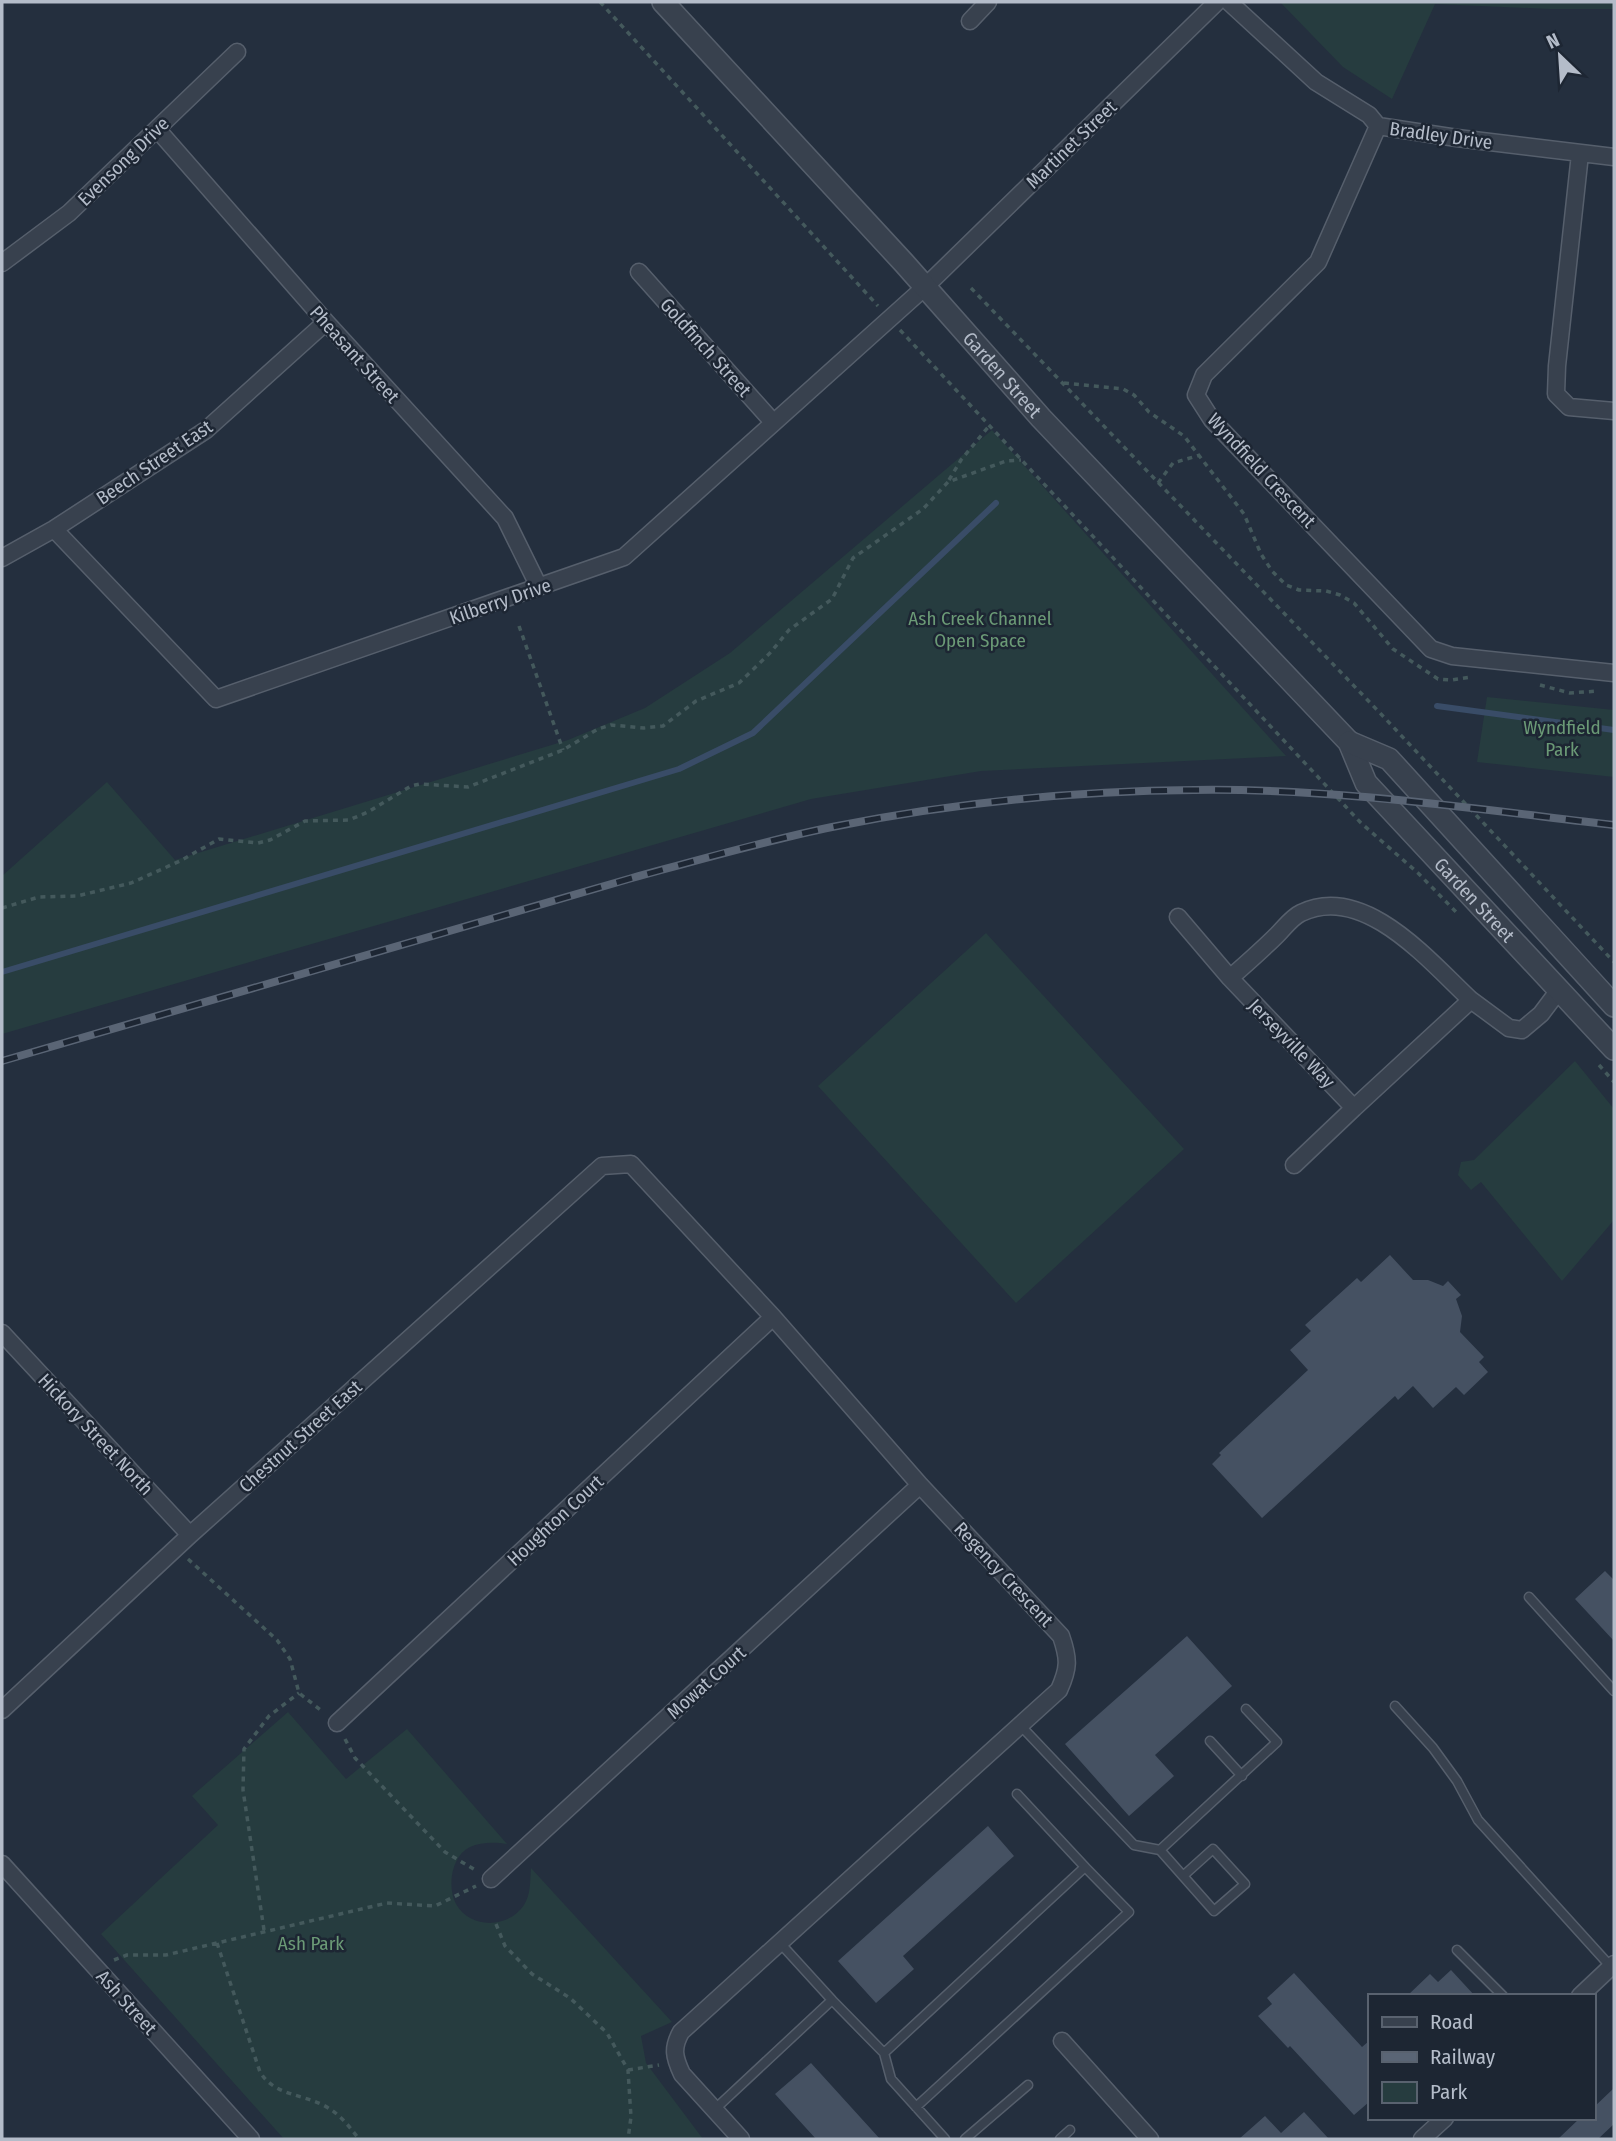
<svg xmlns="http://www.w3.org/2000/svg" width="1616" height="2141" font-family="'Fira Sans Condensed',sans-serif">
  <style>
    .green { fill: #263c3f }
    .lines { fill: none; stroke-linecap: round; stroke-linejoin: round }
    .stream { stroke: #394c67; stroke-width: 6 }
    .building { fill: #455162 }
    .service-casing { stroke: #565f6c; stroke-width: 11 }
    .minor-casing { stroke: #565f6c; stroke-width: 19 }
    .tertiary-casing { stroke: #565f6c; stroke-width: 24 }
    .path { stroke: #44595c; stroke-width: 3.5; stroke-dasharray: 5 5; stroke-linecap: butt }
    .service { stroke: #38414e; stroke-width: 8 }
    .minor { stroke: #38414e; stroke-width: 16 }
    .tertiary { stroke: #38414e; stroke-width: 21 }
    .rail-casing { stroke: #5a6575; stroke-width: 8 }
    .rail { stroke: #1d2633; stroke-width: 5; stroke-dasharray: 16; stroke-linecap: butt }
    .labels { text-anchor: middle; stroke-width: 5; stroke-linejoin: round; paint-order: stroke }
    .street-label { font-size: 19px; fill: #b4bcc9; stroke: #1d2633 }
    .park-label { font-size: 19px; fill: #6b9a76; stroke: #1d2633 }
  </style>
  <rect width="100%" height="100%" fill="#242f3e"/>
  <!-- green -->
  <path class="green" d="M1280,2H1614V9H1550L1435,4L1392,99L1343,67Z
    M992,430L1286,756L981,771L811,799L2,1034V876L107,782L175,860L568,740L645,708L730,653Z
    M1487,697L1614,710V777L1477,762Z
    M986,933L1184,1149L1016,1303L818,1086Z
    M1575,1061L1614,1109V1220L1562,1281L1481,1182L1471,1190L1458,1175L1461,1162L1474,1160Z
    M288,1712L346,1779L407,1729L507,1844C495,1842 481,1842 470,1847C451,1856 447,1887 456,1904C471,1930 509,1928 524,1905C531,1894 530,1881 531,1868L672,2022L641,2036L646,2063L703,2139H284L101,1934L218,1825L192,1796Z"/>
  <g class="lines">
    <!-- stream -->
    <path class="stream" d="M1437,706L1614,730
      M2,972L679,769L753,733L996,503"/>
  </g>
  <!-- building -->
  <path class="building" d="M1390,1255L1413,1280H1428L1443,1286L1448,1281L1461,1295L1456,1299L1462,1316L1460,1332L1484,1357L1479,1362L1488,1372L1464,1395L1456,1387L1433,1408L1413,1386L1398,1400L1395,1396L1262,1518L1212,1464L1221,1455L1219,1453L1308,1370L1290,1350L1311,1331L1305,1325L1357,1278L1361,1282Z
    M1605,1571L1614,1580V1641L1575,1599Z
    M1187,1636L1232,1686L1155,1755L1174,1776L1129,1816L1065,1744Z
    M988,1826L1014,1856L903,1956L914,1969L876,2003L838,1961Z
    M1451,1970L1475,1996H1407L1430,1974L1438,1982Z
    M1294,1973L1362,2047L1369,2041V2102L1354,2115L1290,2046L1288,2048L1258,2016L1272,2004L1267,1998Z
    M811,2063L880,2139H816L775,2094Z
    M1614,2088V2124L1598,2139H1558L1580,2118H1593V2108Z
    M1304,2112L1329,2139H1239L1265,2116L1281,2133Z"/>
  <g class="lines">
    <defs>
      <path id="service" d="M1529,1597L1614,1691
        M1395,1706L1433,1748L1457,1781L1478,1820L1611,1967
        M1020,1725L1134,1845L1160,1850L1277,1742L1246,1709
        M1210,1741L1242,1776
        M1017,1794L1085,1867
        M1160,1850L1214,1911L1245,1884L1213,1849L1183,1876
        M1457,1950L1503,1996
        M832,2000L884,2053L891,2079L945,2139
        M884,2053L1085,1867L1129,1912L916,2107
        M714,2110L832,2000L780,1943
        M965,2139L1028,2085
        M1060,2139L1070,2130"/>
      <path id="minor" d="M1229,2L1316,82L1369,115L1378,126L1457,138L1614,157
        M970,21L988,2
        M1378,126L1318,262L1204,375L1196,395L1212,420L1431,649L1452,656L1614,673
        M157,129L326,322L505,518L539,587
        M1580,154L1557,366L1556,394L1569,407L1614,411
        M2,263L69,213L237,52
        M639,272L773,422
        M54,529L216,699L624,557L925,287L1217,2
        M2,558L54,529L206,430L326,322
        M1178,917L1230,978
        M1471,1000C1430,962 1364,882 1301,913C1292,917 1284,928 1277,935C1262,950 1246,964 1230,978L1354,1108L1471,1000L1509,1028L1522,1030L1541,1014L1559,990
        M1294,1165L1354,1108
        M2,1333L190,1535
        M2,1710L190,1535L602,1166L631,1164L773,1317L920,1485L1061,1636C1069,1659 1069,1668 1059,1690L681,2032C672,2048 674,2057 682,2074L741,2139
        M337,1723L773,1317
        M2,1864L251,2139
        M491,1879L920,1485
        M1580,1996L1614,1964
        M1062,2041L1150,2139
        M1422,2139L1445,2118"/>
      <g id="tertiary">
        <path id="s1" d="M663,2L904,263L1041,418L1349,742L1366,783L1614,1049"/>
        <path d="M1349,742L1389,759L1614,1006"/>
      </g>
    </defs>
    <!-- service casing -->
    <use href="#service" class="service-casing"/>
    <!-- minor casing -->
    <use href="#minor" class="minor-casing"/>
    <!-- tertiary casing -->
    <use href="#tertiary" class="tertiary-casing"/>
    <!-- path -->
    <path class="path" d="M600,2L878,306
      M971,288L1381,714L1614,962
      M900,330L1361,823L1418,873L1458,914
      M1064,383L1123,389L1134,395L1149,412L1184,436L1244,514L1261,554L1272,571L1286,585L1299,590L1326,591L1340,595L1354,603L1393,649L1438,679L1451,680L1471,677
      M949,480L961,460L989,426
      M1158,483L1173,463L1200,455
      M519,626L563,750
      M1540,685L1570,693L1598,691
      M2,908L39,897L77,896L131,883L180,861L219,839L258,843L270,840L305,821L349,820L368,812L411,786L420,784L468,787L563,750L598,729L611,725L644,728L663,726L696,701L739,683L770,653L789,630L832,599L853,558L923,509L948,482L1006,461L1021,460
      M1599,1065L1614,1082
      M188,1559L277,1640L290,1659L299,1693L323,1712
      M345,1739L355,1758L445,1852L477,1871
      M496,1924L505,1946L532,1974L570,1998L607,2033L628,2070L631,2117L628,2139
      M264,1930L243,1790L244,1749L269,1716L299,1693
      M217,1943L260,2072C274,2095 301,2094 323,2105C339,2113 348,2125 359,2139
      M114,1960L127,1955H166L387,1903L435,1906L476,1886
      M628,2070L659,2065"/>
    <!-- service -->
    <use href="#service" class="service"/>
    <!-- minor -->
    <use href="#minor" class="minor"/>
    <!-- tertiary -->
    <use href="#tertiary" class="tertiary"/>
    <defs>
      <path id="rail" d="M2,1061L632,878C698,860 764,841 832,827C951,803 1072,791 1194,790C1334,788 1475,809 1614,825"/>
    </defs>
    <!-- rail casing -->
    <use href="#rail" class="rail-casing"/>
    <!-- rail -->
    <use href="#rail" class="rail"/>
  </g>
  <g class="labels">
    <!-- street labels -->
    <g class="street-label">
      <text transform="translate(1441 135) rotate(8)" y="7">Bradley Drive</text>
      <text transform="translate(1071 144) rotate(-44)" y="7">Martinet Street</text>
      <text transform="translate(123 161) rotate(-44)" y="7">Evensong Drive</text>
      <text transform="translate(706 347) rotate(48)" y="7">Goldfinch Street</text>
      <text transform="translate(355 354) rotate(48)" y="7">Pheasant Street</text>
      <text dy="7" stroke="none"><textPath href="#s1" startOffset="504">Garden Street</textPath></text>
      <text transform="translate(154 462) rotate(-34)" y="7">Beech Street East</text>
      <text transform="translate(1262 470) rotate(47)" y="7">Wyndfield Crescent</text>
      <text transform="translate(500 601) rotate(-19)" y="7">Kilberry Drive</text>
      <text dy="7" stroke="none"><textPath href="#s1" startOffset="1213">Garden Street</textPath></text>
      <text transform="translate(1292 1043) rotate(46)" y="7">Jerseyville Way</text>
      <text transform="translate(96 1434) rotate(47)" y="7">Hickory Street North</text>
      <text transform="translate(300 1436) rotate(-42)" y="7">Chestnut Street East</text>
      <text transform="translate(555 1520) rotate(-43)" y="7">Houghton Court</text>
      <text transform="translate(1004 1574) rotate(47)" y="7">Regency Crescent</text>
      <text transform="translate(706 1682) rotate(-42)" y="7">Mowat Court</text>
      <text transform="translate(127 2002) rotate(48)" y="7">Ash Street</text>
    </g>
    <!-- park labels -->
    <g class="park-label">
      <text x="980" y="625">Ash Creek Channel<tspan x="980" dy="22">Open Space</tspan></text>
      <text x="1562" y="734">Wyndfield<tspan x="1562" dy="22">Park</tspan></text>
      <text x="311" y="1950">Ash Park</text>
    </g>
  </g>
  <!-- border -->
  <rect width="1616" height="2141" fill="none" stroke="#b4bcc9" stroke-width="7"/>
  <!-- legend -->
  <rect x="1368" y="1994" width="228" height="126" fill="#1d2633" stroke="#59626f" stroke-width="2"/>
  <rect x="1382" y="2017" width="35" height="10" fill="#38414e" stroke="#59626f" stroke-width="2"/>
  <text x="1430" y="2029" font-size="21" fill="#b4bcc9">Road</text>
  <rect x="1382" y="2052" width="35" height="10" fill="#5a6575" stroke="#59626f" stroke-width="2"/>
  <text x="1430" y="2064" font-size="21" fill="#b4bcc9">Railway</text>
  <rect x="1382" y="2082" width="35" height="21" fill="#263c3f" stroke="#59626f" stroke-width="2"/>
  <text x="1430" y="2099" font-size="21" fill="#b4bcc9">Park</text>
  <!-- north arrow -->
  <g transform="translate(1560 56) rotate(335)" stroke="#1d2633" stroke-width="5" paint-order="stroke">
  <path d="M0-5L12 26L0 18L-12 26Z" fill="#b4bcc9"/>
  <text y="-10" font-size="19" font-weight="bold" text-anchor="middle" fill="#b4bcc9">N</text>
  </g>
</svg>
